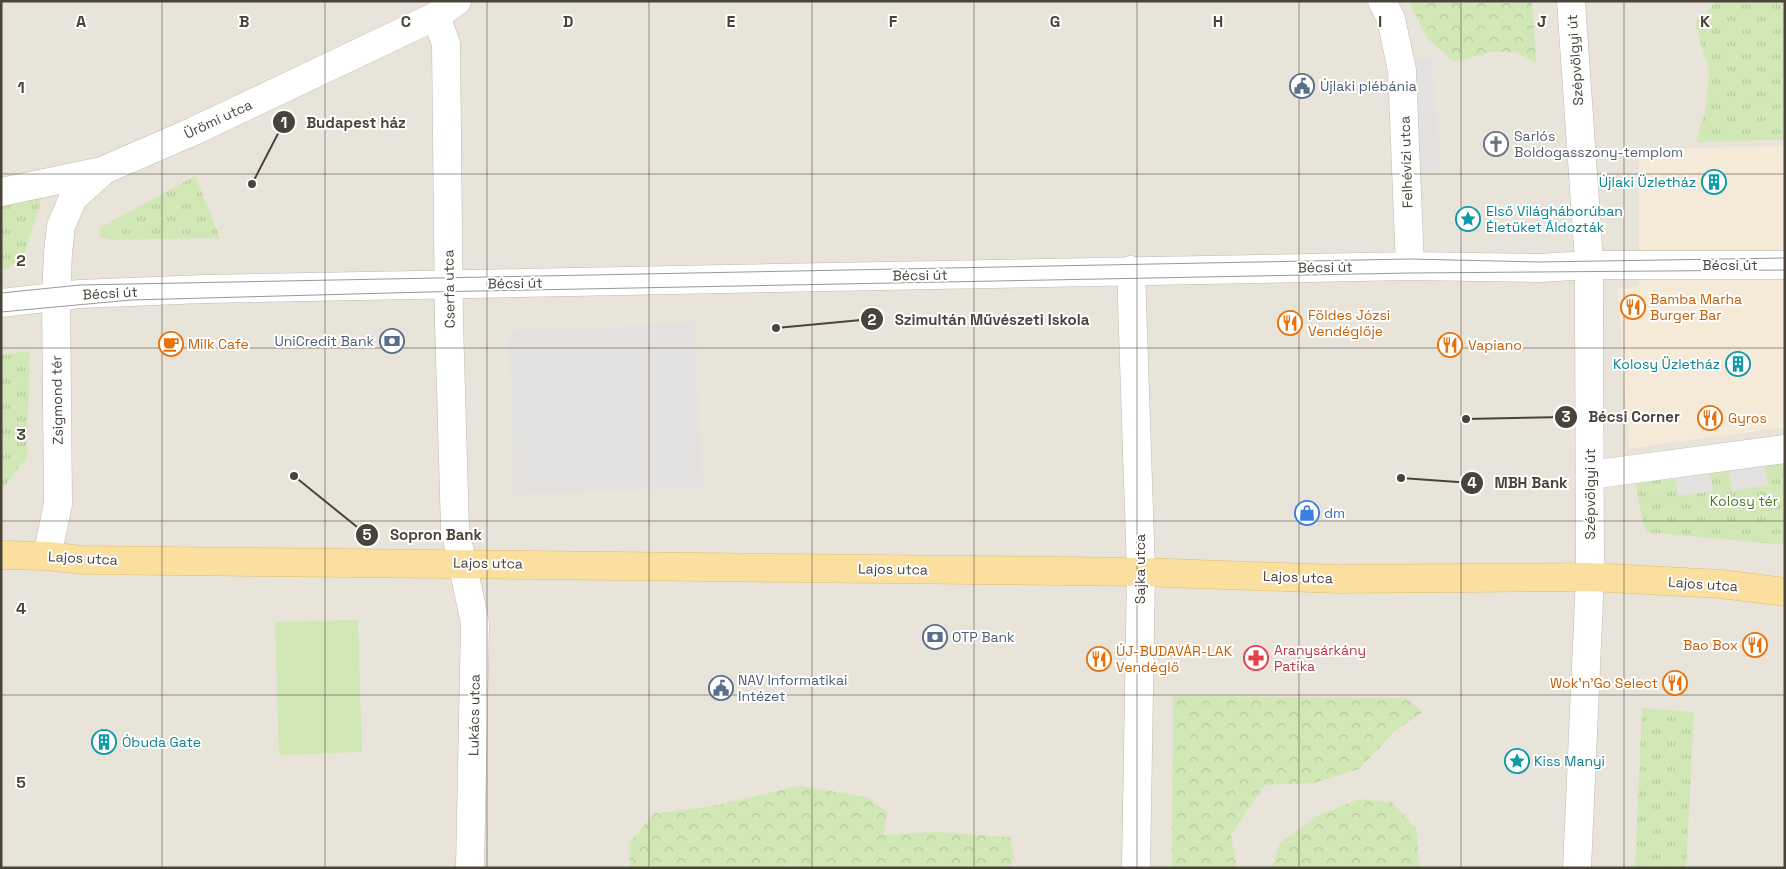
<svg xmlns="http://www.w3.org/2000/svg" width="1786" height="869" font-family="'Space Grotesk',sans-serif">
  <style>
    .residential { fill: #e9e4da }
    .commercial { fill: #f5e9d8 }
    .grass { fill: #d2e7b6 }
    .forest { fill: url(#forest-crowns) }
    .park { fill: url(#park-tufts) }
    .parking { fill: #e4e2e0 }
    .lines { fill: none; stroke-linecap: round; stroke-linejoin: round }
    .minor-casing { stroke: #c1baae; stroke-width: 29 }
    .major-casing { stroke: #e1bd6e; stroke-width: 29 }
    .minor { stroke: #fff; stroke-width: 28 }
    .major { stroke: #fbdf9f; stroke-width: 28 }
    .tram { stroke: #999; stroke-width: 1 }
    .grid { fill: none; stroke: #4a4339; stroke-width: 1; stroke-opacity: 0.55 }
    .labels { text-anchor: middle; stroke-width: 4; stroke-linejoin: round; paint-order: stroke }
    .street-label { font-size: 14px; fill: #4a4339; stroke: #fff }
    .service-label { font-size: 14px; fill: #4e5e75; stroke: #fff; text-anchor: start }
    .worship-label { font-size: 14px; fill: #5b616d; stroke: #fff; text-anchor: start }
    .culture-label { font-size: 14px; fill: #0d838f; stroke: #fff; text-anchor: start }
    .food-label { font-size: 14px; fill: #c56008; stroke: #fff; text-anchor: start }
    .park-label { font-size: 14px; fill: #4c7b2d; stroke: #fff }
    .shop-label { font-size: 14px; fill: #366cbe; stroke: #fff; text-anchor: start }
    .health-label { font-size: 14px; fill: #be3a42; stroke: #fff; text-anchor: start }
    .grid-label { font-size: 16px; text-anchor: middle; font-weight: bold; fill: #4a4339; stroke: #fff; stroke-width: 4; stroke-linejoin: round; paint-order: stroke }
    .leader { fill: none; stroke: #4a4339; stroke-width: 2 }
    .callout-dot { fill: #4a4339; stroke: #fff; stroke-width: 2 }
    .mark-label { font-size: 15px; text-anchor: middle; font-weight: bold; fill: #fff }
    .callout-label { font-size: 15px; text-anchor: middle; font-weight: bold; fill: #4a4339; stroke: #fff; stroke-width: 4; stroke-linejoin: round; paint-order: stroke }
  </style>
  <defs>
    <pattern id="forest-crowns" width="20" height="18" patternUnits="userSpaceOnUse" patternTransform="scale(1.25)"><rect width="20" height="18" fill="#d2e7b6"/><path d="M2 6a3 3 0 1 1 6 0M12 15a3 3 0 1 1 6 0" fill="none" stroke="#b6c79d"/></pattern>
    <pattern id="park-tufts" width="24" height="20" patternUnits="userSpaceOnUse" patternTransform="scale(1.25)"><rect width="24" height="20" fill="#d2e7b6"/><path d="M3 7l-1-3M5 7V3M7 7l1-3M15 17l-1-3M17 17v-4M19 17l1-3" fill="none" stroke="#b6c79d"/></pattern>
  </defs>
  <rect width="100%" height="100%" fill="#f5f2ec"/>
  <!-- residential -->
  <path class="residential" d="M1,1H1785V146L1639,150V287L1618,289L1629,448L1785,427V868H1Z"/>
  <!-- commercial -->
  <path class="commercial" d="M1785,146V427L1629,448L1618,289L1639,286V150Z"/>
  <!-- grass -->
  <path class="grass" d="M358,620L362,752L279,755L275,622Z"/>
  <!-- forest -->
  <path class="forest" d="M1409,1H1532L1536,63L1516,52H1492L1455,62L1428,40Z
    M1173,696L1406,698L1423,712L1395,731L1359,769L1314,783L1265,785L1231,834L1237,868H1172Z
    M799,786L867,797L887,812L884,835L936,832L1010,837L1014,858L1008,868H798L793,865L772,868H630L629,843L655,813L707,807Z
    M1360,799L1392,802L1417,830L1419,868H1272L1280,843L1320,814Z"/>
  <!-- park -->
  <path class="park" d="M1717,1H1785V140L1696,142L1706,106L1709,70L1695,23Z
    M195,176L220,238L113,240L100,237V228Z
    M44,192L25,252L8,269L1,270V202Z
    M30,351L27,457L1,491V355Z
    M1785,455V545L1646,532L1641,515L1635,476Z
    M1642,708L1694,712L1686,868H1635Z"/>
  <!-- parking -->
  <path class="parking" d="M1433,58L1440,172L1418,173L1411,60Z
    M695,322L703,489L514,494L508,331Z
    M1763,452L1768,485L1732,491L1727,457Z
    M1709,470L1713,491L1678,496L1674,475Z"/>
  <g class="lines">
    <defs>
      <path id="minor" d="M1382,1L1391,19L1402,70L1410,266
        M1571,1L1589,261V305L1590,577L1577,868
        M436,16L446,44L449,322L455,529L475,623L470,868
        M1,192L102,171
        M1131,270L1141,572L1136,868
        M1,303L80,294L204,289L1410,266L1540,268L1589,265H1785
        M1590,475L1785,449
        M47,556L58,504L56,297L58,253L61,226L73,198L104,170L194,131L436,16L457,1"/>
      <path id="major" d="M1,555L47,556L83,560L1141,572L1337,579L1590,577L1721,584L1785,592"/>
    </defs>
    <!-- minor casing -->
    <use href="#minor" class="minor-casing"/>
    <!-- major casing -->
    <use href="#major" class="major-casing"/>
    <!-- minor -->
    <use href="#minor" class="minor"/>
    <!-- major -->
    <use href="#major" class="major"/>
    <!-- tram -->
    <path class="tram" d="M1,293L80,285L130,284L1410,259L1539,262L1785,258
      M1,312L131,300L427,292L1410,273L1785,270"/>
  </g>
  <!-- grid -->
  <path class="grid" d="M162,1V868M325,1V868M487,1V868M649,1V868M812,1V868M974,1V868M1137,1V868M1299,1V868M1461,1V868M1624,1V868M1,174H1785M1,348H1785M1,521H1785M1,695H1785"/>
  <!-- icons -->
  <defs>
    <symbol id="civic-ring" viewBox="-11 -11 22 22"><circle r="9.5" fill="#fff" stroke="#5c6f8a" stroke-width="1.5"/><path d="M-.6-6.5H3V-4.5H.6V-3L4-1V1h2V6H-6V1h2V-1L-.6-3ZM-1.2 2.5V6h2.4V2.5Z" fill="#5c6f8a"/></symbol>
    <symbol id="church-ring" viewBox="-11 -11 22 22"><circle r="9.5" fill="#fff" stroke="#6b7280" stroke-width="1.5"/><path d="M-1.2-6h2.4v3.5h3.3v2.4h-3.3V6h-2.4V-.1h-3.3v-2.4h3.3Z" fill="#6b7280"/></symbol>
    <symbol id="building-ring" viewBox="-11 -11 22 22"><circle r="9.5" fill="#fff" stroke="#0f9aa8" stroke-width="1.5"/><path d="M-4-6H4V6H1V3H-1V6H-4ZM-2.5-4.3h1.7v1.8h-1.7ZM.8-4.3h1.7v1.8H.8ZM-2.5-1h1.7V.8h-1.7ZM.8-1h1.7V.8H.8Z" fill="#0f9aa8"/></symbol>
    <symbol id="sight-ring" viewBox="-11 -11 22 22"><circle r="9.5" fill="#fff" stroke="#0f9aa8" stroke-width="1.5"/><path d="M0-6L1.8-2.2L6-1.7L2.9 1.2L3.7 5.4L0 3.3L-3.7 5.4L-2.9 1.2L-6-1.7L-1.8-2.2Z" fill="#0f9aa8"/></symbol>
    <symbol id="restaurant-ring" viewBox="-11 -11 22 22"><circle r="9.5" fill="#fff" stroke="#e8710a" stroke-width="1.5"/><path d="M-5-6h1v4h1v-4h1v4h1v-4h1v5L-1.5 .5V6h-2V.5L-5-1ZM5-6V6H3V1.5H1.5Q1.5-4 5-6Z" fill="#e8710a"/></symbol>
    <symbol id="bank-ring" viewBox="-11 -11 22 22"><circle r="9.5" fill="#fff" stroke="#5c6f8a" stroke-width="1.5"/><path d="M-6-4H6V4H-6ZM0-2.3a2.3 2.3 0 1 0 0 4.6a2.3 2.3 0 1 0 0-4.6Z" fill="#5c6f8a"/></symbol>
    <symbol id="cafe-ring" viewBox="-11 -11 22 22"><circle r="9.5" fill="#fff" stroke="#e8710a" stroke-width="1.5"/><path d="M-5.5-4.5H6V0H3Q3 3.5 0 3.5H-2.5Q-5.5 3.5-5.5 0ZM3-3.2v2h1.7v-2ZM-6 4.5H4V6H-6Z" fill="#e8710a"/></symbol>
    <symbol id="shop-ring" viewBox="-11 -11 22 22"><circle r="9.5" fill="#fff" stroke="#3f7fe0" stroke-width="1.5"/><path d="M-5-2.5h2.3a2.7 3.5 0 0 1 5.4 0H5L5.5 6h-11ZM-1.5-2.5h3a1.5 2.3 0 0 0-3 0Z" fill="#3f7fe0"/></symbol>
    <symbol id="pharmacy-ring" viewBox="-11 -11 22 22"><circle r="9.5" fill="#fff" stroke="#e0444e" stroke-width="1.5"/><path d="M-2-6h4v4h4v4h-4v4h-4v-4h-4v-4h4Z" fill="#e0444e"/></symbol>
  </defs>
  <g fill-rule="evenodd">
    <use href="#civic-ring" x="1288" y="72" width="28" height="28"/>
    <use href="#church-ring" x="1482" y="130" width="28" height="28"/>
    <use href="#building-ring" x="1700" y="168" width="28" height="28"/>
    <use href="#sight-ring" x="1454" y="205" width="28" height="28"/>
    <use href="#restaurant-ring" x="1619" y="293" width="28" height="28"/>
    <use href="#restaurant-ring" x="1276" y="309" width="28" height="28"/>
    <use href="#bank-ring" x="378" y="327" width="28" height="28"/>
    <use href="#cafe-ring" x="157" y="330" width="28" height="28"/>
    <use href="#restaurant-ring" x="1436" y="331" width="28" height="28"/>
    <use href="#building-ring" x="1724" y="350" width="28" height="28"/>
    <use href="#restaurant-ring" x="1696" y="404" width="28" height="28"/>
    <use href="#shop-ring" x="1293" y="499" width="28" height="28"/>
    <use href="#bank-ring" x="921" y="623" width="28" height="28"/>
    <use href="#restaurant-ring" x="1741" y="631" width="28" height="28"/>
    <use href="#pharmacy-ring" x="1242" y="644" width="28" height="28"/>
    <use href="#restaurant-ring" x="1085" y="645" width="28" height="28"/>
    <use href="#restaurant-ring" x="1661" y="669" width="28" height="28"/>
    <use href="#civic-ring" x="707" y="674" width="28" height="28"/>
    <use href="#building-ring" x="90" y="728" width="28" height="28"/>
    <use href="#sight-ring" x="1503" y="747" width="28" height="28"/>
  </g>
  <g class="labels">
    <!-- street labels -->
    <g class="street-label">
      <text transform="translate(1575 60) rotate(-94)" y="5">Szépvölgyi út</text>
      <text transform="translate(218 119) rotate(-25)" y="5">Ürömi utca</text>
      <text transform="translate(1406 162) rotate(-92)" y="5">Felhévízi utca</text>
      <text x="1730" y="270">Bécsi út</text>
      <text transform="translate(1325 267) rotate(-1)" y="5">Bécsi út</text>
      <text transform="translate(920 275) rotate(-1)" y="5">Bécsi út</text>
      <text transform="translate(515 283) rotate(-1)" y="5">Bécsi út</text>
      <text transform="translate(449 289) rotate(-91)" y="5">Cserfa utca</text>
      <text transform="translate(110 293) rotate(-3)" y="5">Bécsi út</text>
      <text transform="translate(57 400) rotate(-91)" y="5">Zsigmond tér</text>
      <text transform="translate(1590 494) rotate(-90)" y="5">Szépvölgyi út</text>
      <text transform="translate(83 558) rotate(3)" y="5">Lajos utca</text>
      <text transform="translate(488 563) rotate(1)" y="5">Lajos utca</text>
      <text transform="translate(893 569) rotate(1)" y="5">Lajos utca</text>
      <text transform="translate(1140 569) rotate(-90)" y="5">Sajka utca</text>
      <text transform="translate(1298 577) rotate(2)" y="5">Lajos utca</text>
      <text transform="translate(1703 584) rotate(4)" y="5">Lajos utca</text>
      <text transform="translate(474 715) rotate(-89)" y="5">Lukács utca</text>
    </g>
    <!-- service labels -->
    <g class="service-label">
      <text x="1320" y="91">Újlaki plébánia</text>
      <text x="374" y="346" text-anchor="end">UniCredit Bank</text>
      <text x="952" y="642">OTP Bank</text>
      <text x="738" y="685">NAV Informatikai<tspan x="738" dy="16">Intézet</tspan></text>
    </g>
    <!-- worship labels -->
    <g class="worship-label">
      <text x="1514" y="141">Sarlós<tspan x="1514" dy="16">Boldogasszony-templom</tspan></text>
    </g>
    <!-- culture labels -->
    <g class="culture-label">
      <text x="1696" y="187" text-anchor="end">Újlaki Üzletház</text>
      <text x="1486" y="216">Első Világháborúban<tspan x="1486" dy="16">Életüket Áldozták</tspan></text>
      <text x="1720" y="369" text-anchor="end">Kolosy Üzletház</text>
      <text x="122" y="747">Óbuda Gate</text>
      <text x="1534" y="766">Kiss Manyi</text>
    </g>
    <!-- food labels -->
    <g class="food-label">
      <text x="1650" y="304">Bamba Marha<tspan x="1650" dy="16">Burger Bar</tspan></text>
      <text x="1308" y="320">Földes Józsi<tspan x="1308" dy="16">Vendéglője</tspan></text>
      <text x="188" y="349">Milk Cafe</text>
      <text x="1468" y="350">Vapiano</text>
      <text x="1728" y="423">Gyros</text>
      <text x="1738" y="650" text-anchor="end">Bao Box</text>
      <text x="1116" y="656">ÚJ-BUDAVÁR-LAK<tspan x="1116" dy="16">Vendéglő</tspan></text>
      <text x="1658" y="688" text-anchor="end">Wok'n'Go Select</text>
    </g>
    <!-- park labels -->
    <g class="park-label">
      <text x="1744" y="506">Kolosy tér</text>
    </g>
    <!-- shop labels -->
    <g class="shop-label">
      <text x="1324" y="518">dm</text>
    </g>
    <!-- health labels -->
    <g class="health-label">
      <text x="1274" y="655">Aranysárkány<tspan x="1274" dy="16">Patika</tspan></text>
    </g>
  </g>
  <g class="grid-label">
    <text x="81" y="27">A</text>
    <text x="244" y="27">B</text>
    <text x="406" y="27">C</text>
    <text x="568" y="27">D</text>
    <text x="731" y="27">E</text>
    <text x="893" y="27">F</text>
    <text x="1055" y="27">G</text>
    <text x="1218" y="27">H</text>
    <text x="1380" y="27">I</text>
    <text x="1542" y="27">J</text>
    <text x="1705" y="27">K</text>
    <text x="21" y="93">1</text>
    <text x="21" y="266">2</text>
    <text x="21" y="440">3</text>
    <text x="21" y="614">4</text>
    <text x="21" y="788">5</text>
  </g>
  <!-- callouts -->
  <path class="leader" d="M252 184L284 122M776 328L872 319M1466 419L1566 417M1401 478L1472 483M294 476L367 535"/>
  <g class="callout-dot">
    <circle cx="252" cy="184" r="5"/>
    <circle cx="776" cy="328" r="5"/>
    <circle cx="1466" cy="419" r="5"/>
    <circle cx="1401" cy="478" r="5"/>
    <circle cx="294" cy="476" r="5"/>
    <circle cx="284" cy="122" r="12"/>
    <circle cx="872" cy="319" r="12"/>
    <circle cx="1566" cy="417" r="12"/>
    <circle cx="1472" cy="483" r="12"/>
    <circle cx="367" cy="535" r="12"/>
  </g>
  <g class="mark-label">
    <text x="284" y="128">1</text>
    <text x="872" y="325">2</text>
    <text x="1566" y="422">3</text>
    <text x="1472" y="488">4</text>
    <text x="367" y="540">5</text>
  </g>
  <g class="callout-label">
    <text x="356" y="128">Budapest ház</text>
    <text x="992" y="325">Szimultán Művészeti Iskola</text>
    <text x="1634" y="422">Bécsi Corner</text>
    <text x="1531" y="488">MBH Bank</text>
    <text x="436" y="540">Sopron Bank</text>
  </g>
  <!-- border -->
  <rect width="1786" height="869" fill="none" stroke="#4a4339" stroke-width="5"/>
</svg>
